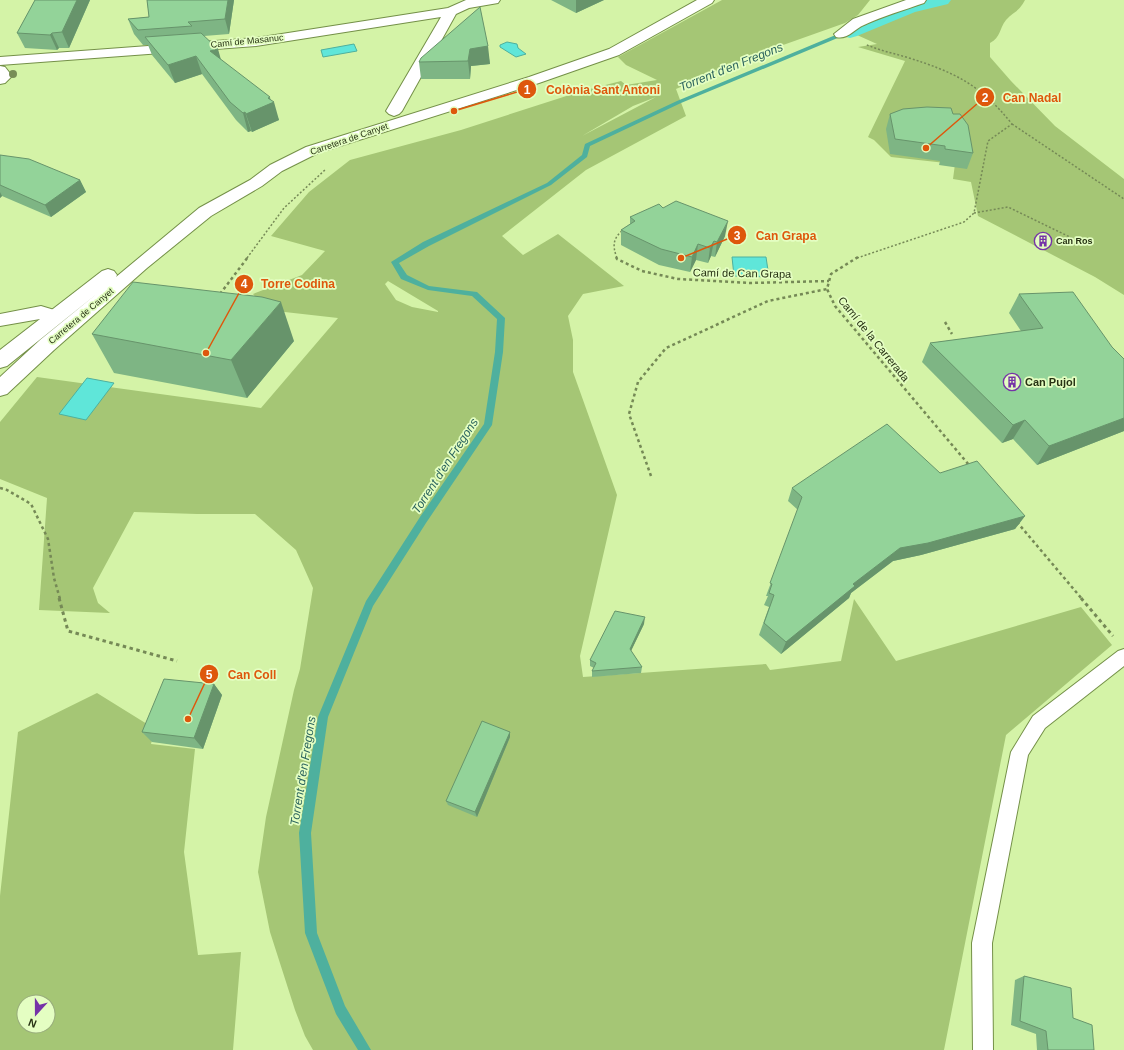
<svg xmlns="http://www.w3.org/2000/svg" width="1124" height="1050" font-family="Arial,sans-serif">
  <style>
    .green { fill: #a5c675; fill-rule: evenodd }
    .water { fill: #5fe6d9; stroke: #4eb09e }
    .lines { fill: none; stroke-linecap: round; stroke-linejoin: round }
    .stream { fill: #4eb09e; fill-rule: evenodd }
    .canal { fill: #5fe6d9; fill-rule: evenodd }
    .lane-casing { stroke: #749048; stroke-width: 2 }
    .street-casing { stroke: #749048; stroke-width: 2 }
    .secondary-casing { stroke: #749048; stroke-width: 2 }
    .path-far2 { stroke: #758956; stroke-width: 1.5; stroke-dasharray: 2 2; stroke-linecap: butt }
    .path-far1 { stroke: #758956; stroke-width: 2.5; stroke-dasharray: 3 3; stroke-linecap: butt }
    .path { stroke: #758956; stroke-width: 3; stroke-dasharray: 3.5 3.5; stroke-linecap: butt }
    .lane { fill: #fff; fill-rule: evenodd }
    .street { fill: #fff; fill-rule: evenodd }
    .secondary { fill: #fff; fill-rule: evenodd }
    .tree { fill: #788d57 }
    .wall { fill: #7eb584 }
    .shaded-wall { fill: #67946b }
    .building { fill: #93d399; stroke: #67946b }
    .labels { text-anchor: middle; stroke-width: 3.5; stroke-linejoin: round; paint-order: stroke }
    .far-street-label { font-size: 9px; fill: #273214; stroke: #e4fec2 }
    .far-poi-label { font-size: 9px; font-weight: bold; fill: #273214; stroke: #e4fec2; text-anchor: start }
    .street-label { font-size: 11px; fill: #273214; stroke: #e4fec2 }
    .poi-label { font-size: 11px; font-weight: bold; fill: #273214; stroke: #e4fec2; text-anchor: start }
    .water-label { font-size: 12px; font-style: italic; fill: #2a625d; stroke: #e4fec2 }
    .leader { fill: none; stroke: #de570c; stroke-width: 1.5 }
    .callout-dot { fill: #de570c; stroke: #e4fec2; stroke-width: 1.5 }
    .mark-label { font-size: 12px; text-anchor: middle; font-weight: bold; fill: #fff }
    .callout-label { font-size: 12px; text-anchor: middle; font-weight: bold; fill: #de570c; stroke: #e4fec2; stroke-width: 3.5; stroke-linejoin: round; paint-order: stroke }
  </style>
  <rect width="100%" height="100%" fill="#d4f3a7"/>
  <!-- green -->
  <path class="green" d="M722,0H870L858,15L845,23L744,59L676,89L686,116L586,170L502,236L523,255L558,234L624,286L583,294L568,316L573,340V372L617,495L580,656L583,677L766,664L770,670L841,661L854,599L896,661L1081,607L1112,645L1006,735L944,1050H313L305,1036L295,1010L270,932L258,872L266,817L294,690L300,669L313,588L296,550L255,514H197L134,512L93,588L98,603L110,613L39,610L47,498L0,479V422L37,377L261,408L338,318L267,310L253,294L302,275L325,251L271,236L309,192L350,160L461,130L582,91L621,81L626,85L657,80L626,65L618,57ZM656,97L582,136L633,106ZM388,281L438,311V312L412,307L396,300L385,284Z
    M948,0H1025C1018,13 1014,11 1006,20C999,29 1001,37 990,43V57L1011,81L1055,126L1124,179V295L1095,277L978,216L971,182L953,179L955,164L891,157L874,140L868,137L905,61L858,47L877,44L857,35L901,13Z
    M97,693L155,729L151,744L195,749L184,852L198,955L241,952L233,1050H0V896L18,732ZM24,1002H48V1026H24Z"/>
  <!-- water -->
  <path class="water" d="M507,42L517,44L518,48L526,54L516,57L500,47V45Z
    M354,44L357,51L323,57L321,50Z
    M732,257H766L769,277L734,276Z
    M87,378L114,383L86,420L59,414Z"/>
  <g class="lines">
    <!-- stream -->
    <path class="stream" d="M838,34L841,36L840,37L681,103L590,146L587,157L551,185L429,246L399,263L407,275L429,286L477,292L505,318L503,352L492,425L426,523L373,606L328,717L311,833L317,933L345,1006L371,1050H358L336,1014L305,933L299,833L318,717L366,601L420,517L484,424L495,352L497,319L472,296L428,290L401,279L391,262L423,242L547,183L582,155L585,144L677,101Z"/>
    <!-- canal -->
    <path class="canal" d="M916,0H951L948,4L915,12L857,36L850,38L843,36L840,32L843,28L901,4Z"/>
    <defs>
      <path id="lane" d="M1124,649V666L1045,728L1028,755L992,943L993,1050H973L972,943L1011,752L1033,716L1118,651Z"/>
      <path id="street" d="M466,0H500L498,3L469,8L456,14L402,111L399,114L394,116L389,114L386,111L441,17L256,46L0,65V57L256,38L448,8Z
        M906,0H926L924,3C904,10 883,16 864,25C854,29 848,40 836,37L834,34L853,19Z
        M0,66L5,67L12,76L5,83L0,84Z
        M41,306L61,312L63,317L61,322L54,323L40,319L0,326V314Z"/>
      <path id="secondary" d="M697,0H714L712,3L619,55L539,83L318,153L282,171L262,186L211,216L147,268L54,350L7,394L0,396V377L40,340L99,292L7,366L0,368V350L102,271L108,269L114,271L117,275L116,277L199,208L250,180L270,165L306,147L529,77L609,49Z"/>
    </defs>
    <!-- lane casing -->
    <use href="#lane" class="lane-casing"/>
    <!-- street casing -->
    <use href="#street" class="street-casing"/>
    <!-- secondary casing -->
    <use href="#secondary" class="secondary-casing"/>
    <!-- path-far2 -->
    <path class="path-far2" d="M1012,124L1124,199
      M974,213L1008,207L1074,239
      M247,258L284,208L326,169
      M617,258C612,245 613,238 624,229
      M857,258L964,222L974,213L988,141L1012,124C980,84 954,72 906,57C892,53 878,50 865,44"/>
    <!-- path-far1 -->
    <path class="path-far1" d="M616,257L617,259L642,271L678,279L750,283L829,281
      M858,257L831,274L827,289L835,306L969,465
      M220,294L248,257
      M945,322L952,334
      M651,476L629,414L638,382L666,348L768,301L827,289
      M0,488L7,490L31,504L48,539L54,578L60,599
      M1017,522L1082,599"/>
    <!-- path -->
    <path class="path" d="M59,598L68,631L177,661
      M1081,598L1113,636"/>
    <!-- lane -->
    <use href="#lane" class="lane"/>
    <!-- street -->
    <use href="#street" class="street"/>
    <!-- secondary -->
    <use href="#secondary" class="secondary"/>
  </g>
  <!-- trees -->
  <circle class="tree" cx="13" cy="74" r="4"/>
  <!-- wall -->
  <path class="wall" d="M35,0H90L69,48H59L57,50L25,48L17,33Z
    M147,0H234L229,34L204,36L221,60L270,99L279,120L252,132L251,131L248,132L236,120L202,74L175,83L152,55L148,45H143L134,34L128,19L149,17Z
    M551,0H604L576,13Z
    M480,7L490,64L471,66L470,79H421L419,62Z
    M890,114H953L973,153L967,169L939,165L940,161L890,154L886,129Z
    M0,155L80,180L86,192L51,217L2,196L0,198Z
    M663,208L725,236L715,257L711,256L708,263L696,260L690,272L659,265L621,245V230L630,224V217Z
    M1019,294L1112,347L1124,359V431L1037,465L1013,439L1002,443L922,362L930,343L1021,331L1009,313Z
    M92,334L294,341L247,398L114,373Z
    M940,473L1025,516L1015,529L921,555L893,561L851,593L849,598L781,654L759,635L769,607L764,605L768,596H766L798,510L788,501L792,488Z
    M644,624L631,651L642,667L641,673L592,677V671L594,668L590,666V660Z
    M214,684L222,695L203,749L152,742L142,732Z
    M510,732V737L477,817L448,805L446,801Z
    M1024,976L1073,1018L1094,1050H1037L1036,1034L1011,1025L1015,980Z"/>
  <!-- shaded-wall -->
  <path class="shaded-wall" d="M77,0H90L69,48L62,32Z
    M228,0H234L229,34L225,19Z
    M576,0H604L576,13Z
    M52,33L59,48L57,50L50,35Z
    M488,46L490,64L471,66L470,79L468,61L470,49Z
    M218,49L223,67L210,51Z
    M196,56L202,74L175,83L168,65Z
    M270,97L271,103L274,102L279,120L252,132L246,114Z
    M245,112L251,131L248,132L243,113Z
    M80,180L86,192L51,217L45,205Z
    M0,192L2,196L0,198Z
    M728,221L725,236L715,257L717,242Z
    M714,241L711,256L708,263L710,248Z
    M698,244L696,260L690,272L692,257Z
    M281,302L294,341L247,398L231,360Z
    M1124,418V431L1037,465L1049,446Z
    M1025,420L1013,439L1002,443L1013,425Z
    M1025,516L1015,529L921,555L893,561L851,593L849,598L781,654L786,642L853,584L900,548Z
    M645,617L644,624L629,655L630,649Z
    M214,684L222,695L203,749L194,738Z
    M510,732V737L477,817L475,812Z"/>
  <!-- building -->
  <path class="building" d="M35,0H77L62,32L52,33L50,35L17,33Z
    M147,0H228L225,19L188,22L192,26L138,30L128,19L149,17Z
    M480,7L488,46L470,49L468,61L419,62L421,58Z
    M201,33L218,49L210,51L270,97L268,98L274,102L246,114L245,112L243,113L230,102L196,56L168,65L145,37Z
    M927,107L951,108L953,114H960L968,125L973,153L945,149V146L895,139L890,114L903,109Z
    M0,155L29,159L80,180L45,205L0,185Z
    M676,201L728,221L717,242L714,241L710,248L698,244L692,257L661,249L621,230L635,221L630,217L659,204L663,208Z
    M133,282L262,297L281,302L231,360L92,334Z
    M1073,292L1112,347L1124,359V418L1049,446L1025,420L1013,425L930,343L1043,328L1019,294Z
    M887,424L940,473L977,461L1025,516L928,543L900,548L853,584L855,586L786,642L764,623L774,595L769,593L772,584L770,583L802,497L792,488Z
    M615,611L645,617L630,649L642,667L592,671L596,663L590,660Z
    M164,679L214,684L194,738L142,732Z
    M482,721L510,732L475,812L446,801Z
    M1024,976L1071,988L1073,1018L1092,1025L1094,1050H1048L1046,1031L1020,1021Z"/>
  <!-- icons -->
  <defs>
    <symbol id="building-ring" viewBox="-11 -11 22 22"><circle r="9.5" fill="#e4fec2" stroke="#7533a7" stroke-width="1.5"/><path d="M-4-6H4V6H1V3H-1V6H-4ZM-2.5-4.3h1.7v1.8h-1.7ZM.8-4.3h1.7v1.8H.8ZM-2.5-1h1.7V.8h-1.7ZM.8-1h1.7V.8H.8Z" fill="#7533a7"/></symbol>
  </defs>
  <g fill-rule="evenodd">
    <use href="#building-ring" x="1033" y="231" width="20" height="20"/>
    <use href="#building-ring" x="1002" y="372" width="20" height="20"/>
  </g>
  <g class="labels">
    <!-- far-street labels -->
    <g class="far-street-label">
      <text transform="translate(247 41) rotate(-6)" y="3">Camí de Masanuc</text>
      <text transform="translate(349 139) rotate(-19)" y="3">Carretera de Canyet</text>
      <text transform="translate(81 316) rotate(-40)" y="3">Carretera de Canyet</text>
    </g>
    <!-- far-poi labels -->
    <g class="far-poi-label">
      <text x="1056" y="244">Can Ros</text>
    </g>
    <!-- street labels -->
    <g class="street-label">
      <text transform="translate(742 273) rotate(1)" y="4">Camí de Can Grapa</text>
      <text transform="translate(874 339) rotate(51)" y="4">Camí de la Carrerada</text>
    </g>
    <!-- poi labels -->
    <g class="poi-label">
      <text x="1025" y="386">Can Pujol</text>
    </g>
    <!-- water labels -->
    <g class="water-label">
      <text transform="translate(731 67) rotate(-22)" y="4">Torrent d'en Fregons</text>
      <text transform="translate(445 466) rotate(-57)" y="4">Torrent d'en Fregons</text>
      <text transform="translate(303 771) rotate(-81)" y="4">Torrent d'en Fregons</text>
    </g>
  </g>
  <!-- callouts -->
  <path class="leader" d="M454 111L527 89M926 148L985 97M681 258L737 235M206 353L244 284M188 719L209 674"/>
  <g class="callout-dot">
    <circle cx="454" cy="111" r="4"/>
    <circle cx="926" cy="148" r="4"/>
    <circle cx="681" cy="258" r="4"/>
    <circle cx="206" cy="353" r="4"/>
    <circle cx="188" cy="719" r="4"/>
    <circle cx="527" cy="89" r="10"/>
    <circle cx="985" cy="97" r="10"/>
    <circle cx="737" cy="235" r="10"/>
    <circle cx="244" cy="284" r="10"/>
    <circle cx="209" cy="674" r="10"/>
  </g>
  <g class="mark-label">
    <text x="527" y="94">1</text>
    <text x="985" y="102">2</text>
    <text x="737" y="240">3</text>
    <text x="244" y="288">4</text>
    <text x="209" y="679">5</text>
  </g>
  <g class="callout-label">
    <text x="603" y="94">Colònia Sant Antoni</text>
    <text x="1032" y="102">Can Nadal</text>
    <text x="786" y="240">Can Grapa</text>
    <text x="298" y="288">Torre Codina</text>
    <text x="252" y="679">Can Coll</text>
  </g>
  <!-- north arrow -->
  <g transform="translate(36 1014) rotate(201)"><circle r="19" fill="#e4fec2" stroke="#98ac7c"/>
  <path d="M0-3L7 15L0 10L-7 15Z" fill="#7533a7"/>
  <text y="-6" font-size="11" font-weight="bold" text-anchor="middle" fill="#273214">N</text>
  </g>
</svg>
